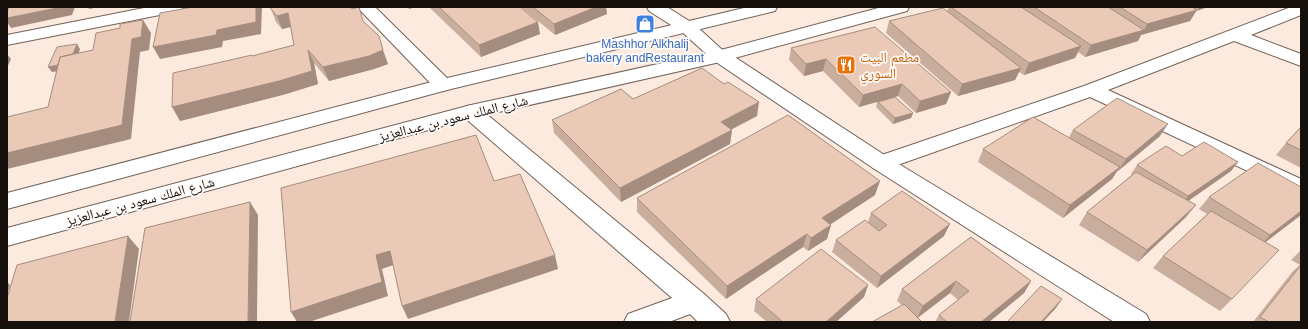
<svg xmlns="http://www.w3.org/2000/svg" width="1308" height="329" font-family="Helvetica,'Noto Naskh Arabic',sans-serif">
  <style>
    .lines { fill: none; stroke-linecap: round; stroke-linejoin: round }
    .street-casing { stroke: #716258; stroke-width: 2 }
    .secondary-casing { stroke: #716258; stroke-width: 2 }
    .primary-casing { stroke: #716258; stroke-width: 2 }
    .street { fill: #fff; fill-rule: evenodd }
    .secondary { fill: #fff; fill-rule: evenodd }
    .primary { fill: #fff; fill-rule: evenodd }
    .wall { fill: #c9ae9d }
    .shaded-wall { fill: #a48d7f }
    .building { fill: #eacab6; stroke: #a48d7f }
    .labels { text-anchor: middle; stroke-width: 3.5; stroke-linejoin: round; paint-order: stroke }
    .far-shop-label { font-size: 12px; fill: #366cbe; stroke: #fefaf8 }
    .food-label { font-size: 14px; fill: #c56008; stroke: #fefaf8; text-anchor: start }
    .street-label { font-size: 14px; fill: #15100c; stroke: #fefaf8 }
  </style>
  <rect width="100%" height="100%" fill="#fceadf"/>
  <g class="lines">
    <defs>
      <path id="street" d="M149,7H183L181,11L175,12L7,45V35Z
        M357,7H375L450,81L453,85L450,89L443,91L436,89Z
        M647,7H667L694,24L729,56L727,60L720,62L713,60L682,32L649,11Z
        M1291,7H1301V15L1251,35L1301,54V66L1234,41L1108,90L1301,179V196L1090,97L889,168L881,171L873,168L870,163L873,158L1084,86Z
        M471,105L478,107L703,293L726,314L730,322H698L690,314L669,322H624L628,314L672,298L464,117L461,112L464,107Z"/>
      <path id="secondary" d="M720,50L727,52L889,158L1146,314L1150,322H1114L873,168L713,60L711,56L713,52Z"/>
      <path id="primary" d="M748,7H777L775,11L447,90L7,209V193L443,79Z
        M882,7H909L907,11L720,62L472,118L7,246V228L471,105L717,51Z"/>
    </defs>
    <!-- street casing -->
    <use href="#street" class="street-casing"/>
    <!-- secondary casing -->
    <use href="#secondary" class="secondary-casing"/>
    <!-- primary casing -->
    <use href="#primary" class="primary-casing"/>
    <!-- street -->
    <use href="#street" class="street"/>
    <!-- secondary -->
    <use href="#secondary" class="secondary"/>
    <!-- primary -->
    <use href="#primary" class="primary"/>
  </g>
  <!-- wall -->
  <path class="wall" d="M429,7H520L540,34L481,57Z
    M521,7H606L607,14L555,35Z
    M949,7H1208L1196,10L1190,21L1141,35L1138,41L1085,57L1078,52L1075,58L1024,75L1019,72L1015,80L958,96L886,33L889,21L947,11Z
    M271,9L363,21L388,64L374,69L329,81L314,63L318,84L286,94L180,121L252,55V56L294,45L291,27L282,29L276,22Z
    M791,48L951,92L946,104L916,113L898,96L895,97L913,113L911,118L893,124L876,107L877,102L859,107L823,71L804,76L789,60Z
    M633,99L757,116L731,130H732L730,144L621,202L554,133L552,120Z
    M1301,127V168L1276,155L1286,143Z
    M1073,130L1160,136L1118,171H1117L1112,179L1063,218L978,162L983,149L1069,137Z
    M1182,156L1238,162L1231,171L1188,201L1186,217L1138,262L1079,225L1087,212L1132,175L1131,174L1137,165Z
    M1301,187V215L1266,242L1232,299L1220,311L1153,268L1163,256L1207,214L1199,209L1209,197Z
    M875,195L830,224L831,225L827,239L808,251L803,247L726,299L637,212V198Z
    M871,213L944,236L877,288L832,252L836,240L868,222Z
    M971,237L1031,281L1024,293L989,322H935L939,315L958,300L950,293L918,318L897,301L902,289Z
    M1301,250V322H1253L1293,271L1300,265L1291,260Z
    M868,285L864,297L836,322H767L754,311L756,299Z"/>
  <!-- shaded-wall -->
  <path class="shaded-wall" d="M62,7H75L72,15L11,28L7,22V18Z
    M88,7H100L89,9Z
    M256,7H262L261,34L223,41L222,47L160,59L153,47L217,30Z
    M408,7H415L409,9Z
    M596,7H606L607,14L555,35L554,24Z
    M1199,7H1208L1197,11Z
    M1197,10L1190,21L1141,35L1138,41L1085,57L1091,45L1144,30L1147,24Z
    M288,13L294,26L282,29L277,16Z
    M143,20L151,33L149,50L140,52L131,139L7,169V153L132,39Z
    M538,22L540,34L481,57L479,45Z
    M77,44L80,49L73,69L52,72L48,67Z
    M1081,46L1075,58L1024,75L1029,63Z
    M308,50L314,63L318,84L286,94L180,121L172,107Z
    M383,50L388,64L374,69L329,81L323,67Z
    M7,54L11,59L7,68Z
    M826,59L823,71L804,76L806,64Z
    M1021,68L1015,80L958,96L962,84Z
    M902,84L898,96L859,107L863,95Z
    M951,92L946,104L916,113L920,101Z
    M759,102L757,116L720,135L721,122Z
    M913,113L911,118L893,124L895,118Z
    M1168,124L1160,136L1118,171L1126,159Z
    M732,130L730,144L621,202L620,188Z
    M1238,162L1231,171L1181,206L1188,196Z
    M1120,167L1112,179L1063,218L1070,205Z
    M880,181L875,195L819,232L822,218Z
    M250,202L258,215L257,322H248Z
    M1196,205L1186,217L1138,262L1147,250Z
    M1301,211V215L1259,247L1270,235Z
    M950,224L944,236L877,288L881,276Z
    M831,225L827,239L808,251L811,238Z
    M807,234L803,247L726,299L727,286Z
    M128,236L139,249L129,322H115Z
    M390,251L396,264L382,269L388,296L309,322H297L291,312L376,255Z
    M555,255L558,269L408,319L402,306Z
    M956,281L950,293L917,318L923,306Z
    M1031,281L1024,293L989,322H981Z
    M7,282L10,285L7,295Z
    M868,285L864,297L836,322H826Z
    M1062,299L1056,308L1043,322H1041Z"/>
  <!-- building -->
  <path class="building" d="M9,7H62L7,18V12Z
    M193,7H256V22L217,30L216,35L153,47L160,13Z
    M270,7H351L352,9L359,7L363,21L379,36L383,50L369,56L323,67L308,50L312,71L279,81L172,107L173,73L252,55V56L294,45L288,13L277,16L271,9Z
    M439,7H520L538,22L479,45Z
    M533,7H596L554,24Z
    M951,7H1021L1081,46L1029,63Z
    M1034,7H1108L1144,30L1091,45Z
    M1120,7H1192L1197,10L1147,24Z
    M943,8L1021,68L962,84L889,21Z
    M143,20L141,37L132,39L122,125L7,153V117L48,107L60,57L93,50L96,33L120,28V24Z
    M875,27L951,92L920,101L902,84L863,95L826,59L806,64L791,48Z
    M77,44L73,54L60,57L58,65L48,67L57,47Z
    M702,68L724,84L728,82L759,102L721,122L732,130L620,188L552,120L621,89L633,99Z
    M895,97L913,113L895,118L878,102Z
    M1117,98L1168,124L1126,159L1073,130Z
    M788,115L880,181L822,218L831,225L811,238L807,234L727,286L637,198Z
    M1033,117L1120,167L1070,205L983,149Z
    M1301,127V150L1286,143Z
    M476,135L494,181L520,174L555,255L402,306L390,251L376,255L382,282L291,312L281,188Z
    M1204,142L1238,162L1188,196L1137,165L1166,146L1182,156Z
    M1258,163L1301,187V211L1270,235L1209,197Z
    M1136,172L1196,205L1147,250L1087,212Z
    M902,191L950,224L881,276L836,240L865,220L879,231L887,225L871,213Z
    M250,202L248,322H130L145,228Z
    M1211,211L1279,250L1232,299L1163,256Z
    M128,236L115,322H7V298L17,265Z
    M971,237L1031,281L981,322H947L939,315L969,291L956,281L923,306L902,289Z
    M821,249L868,285L826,322H783L756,299Z
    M1301,265V322H1269L1260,317Z
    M1041,286L1062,299L1041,322H1007Z
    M904,304L922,322H872Z"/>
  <!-- icons -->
  <defs>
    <symbol id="shop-square" viewBox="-11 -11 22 22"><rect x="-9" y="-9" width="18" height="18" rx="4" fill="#3f7fe0" stroke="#fefaf8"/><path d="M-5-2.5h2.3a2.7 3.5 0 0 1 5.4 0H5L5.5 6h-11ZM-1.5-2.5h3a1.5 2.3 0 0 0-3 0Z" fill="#fff"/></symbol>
    <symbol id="restaurant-square" viewBox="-11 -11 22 22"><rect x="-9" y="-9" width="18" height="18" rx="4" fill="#e8710a" stroke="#fefaf8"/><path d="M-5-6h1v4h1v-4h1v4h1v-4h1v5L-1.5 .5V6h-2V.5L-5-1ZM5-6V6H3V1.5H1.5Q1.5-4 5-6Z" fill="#fff"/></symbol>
  </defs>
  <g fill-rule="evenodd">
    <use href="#shop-square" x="634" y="13" width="22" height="22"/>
    <use href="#restaurant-square" x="835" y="54" width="22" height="22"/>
  </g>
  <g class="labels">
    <!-- far-shop labels -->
    <g class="far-shop-label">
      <text x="645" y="48">Mashhor Alkhalij<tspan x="645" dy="14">bakery andRestaurant</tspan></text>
    </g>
    <!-- food labels -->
    <g class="food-label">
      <text x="860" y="62">مطعم البيت<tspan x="860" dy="16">السوري</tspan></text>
    </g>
    <!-- street labels -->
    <g class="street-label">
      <text transform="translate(453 118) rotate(-14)" y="5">شارع الملك سعود بن عبدالعزيز</text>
      <text transform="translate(140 201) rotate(-15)" y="5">شارع الملك سعود بن عبدالعزيز</text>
    </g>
  </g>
  <!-- border -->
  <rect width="1308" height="329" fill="none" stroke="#15100c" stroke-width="16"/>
</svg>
